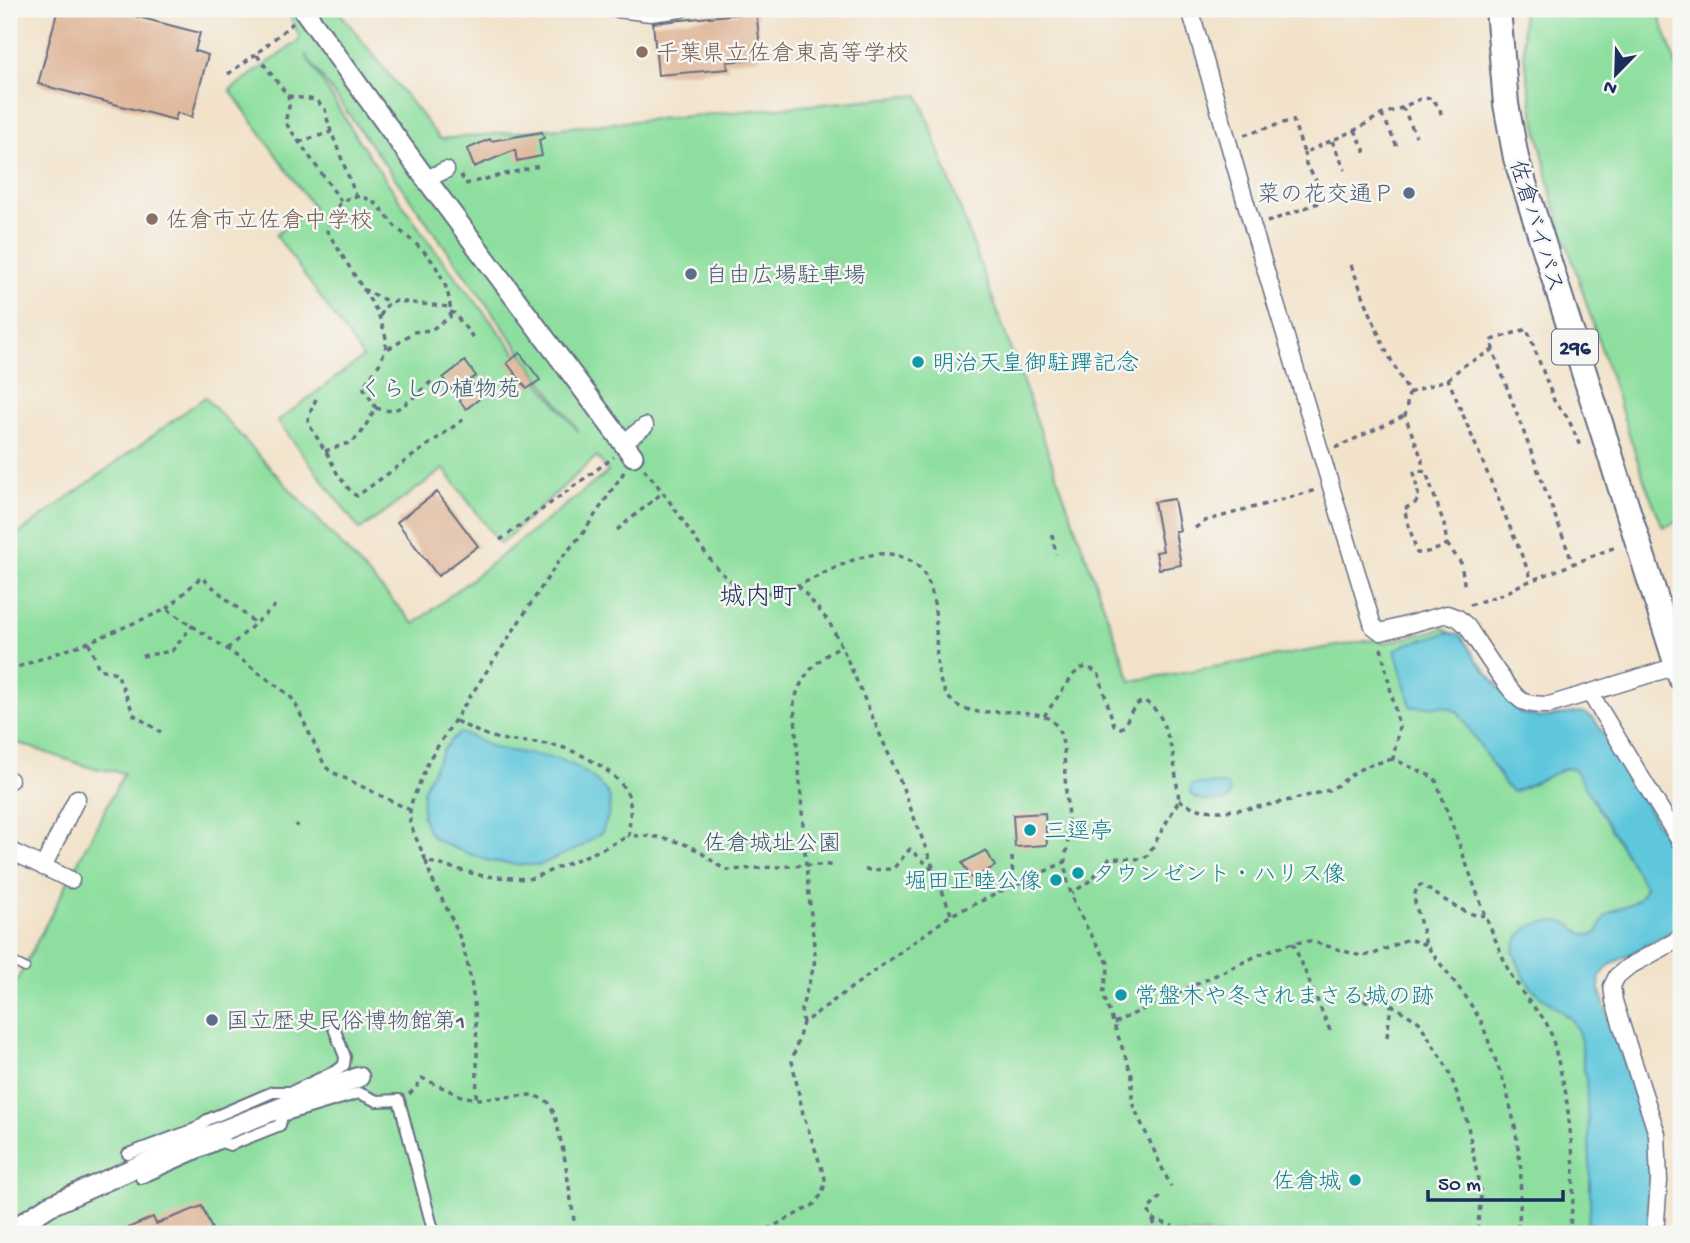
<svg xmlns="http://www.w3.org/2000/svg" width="1690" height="1243" font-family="'Gochi Hand','Klee One',sans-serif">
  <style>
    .green { fill: #8edf9f; stroke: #54877e; stroke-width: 2; fill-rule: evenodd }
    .water { fill: #5fc7dc; stroke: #3d7b9d; stroke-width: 2 }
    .building { fill: #dfb699 }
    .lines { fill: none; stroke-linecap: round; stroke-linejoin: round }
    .service-casing { stroke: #666e83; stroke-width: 11 }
    .pedestrian-casing { stroke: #666e83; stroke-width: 14 }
    .minor-casing { stroke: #666e83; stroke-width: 19 }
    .tertiary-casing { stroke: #666e83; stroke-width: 23 }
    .trunk-casing { stroke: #666e83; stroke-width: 28 }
    .path { stroke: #666e83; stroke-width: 3.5; stroke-dasharray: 5 5; stroke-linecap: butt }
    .service { stroke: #fff; stroke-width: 8 }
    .pedestrian { stroke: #fff; stroke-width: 10 }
    .minor { stroke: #fff; stroke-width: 16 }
    .tertiary { stroke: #fff; stroke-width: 19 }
    .trunk { stroke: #fff; stroke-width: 24 }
    .education-dot { fill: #8d6e63; stroke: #f6f6f2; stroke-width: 2.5 }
    .service-dot { fill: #5c6f8a; stroke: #f6f6f2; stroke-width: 2.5 }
    .culture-dot { fill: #0f9aa8; stroke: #f6f6f2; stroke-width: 2.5 }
    .labels { text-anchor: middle; stroke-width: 5; stroke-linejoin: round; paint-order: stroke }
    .shield { fill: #f6f6f2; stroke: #5d6b8a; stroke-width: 2 }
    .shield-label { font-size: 21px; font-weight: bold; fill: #1b2f5e }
    .education-label { font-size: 23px; fill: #785e54; stroke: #f6f6f2; text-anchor: start }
    .service-label { font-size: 23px; fill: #4e5e75; stroke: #f6f6f2; text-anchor: start }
    .street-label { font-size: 23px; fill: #1b2f5e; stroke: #f6f6f2 }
    .culture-label { font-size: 23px; fill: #0d838f; stroke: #f6f6f2; text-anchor: start }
    .park-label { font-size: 23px; fill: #385b6e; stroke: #f6f6f2 }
    .quarter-label { font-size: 26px; fill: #1b2f5e; stroke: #f6f6f2 }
  </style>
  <rect width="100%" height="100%" fill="#f6f6f2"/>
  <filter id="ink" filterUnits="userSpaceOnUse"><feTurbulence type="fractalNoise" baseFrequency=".0143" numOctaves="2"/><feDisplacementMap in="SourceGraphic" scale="14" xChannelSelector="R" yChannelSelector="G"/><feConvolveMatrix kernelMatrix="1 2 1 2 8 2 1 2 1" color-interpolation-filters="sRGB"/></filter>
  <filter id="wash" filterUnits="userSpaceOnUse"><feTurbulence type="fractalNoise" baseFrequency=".00686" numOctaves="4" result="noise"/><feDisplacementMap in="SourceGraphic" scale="28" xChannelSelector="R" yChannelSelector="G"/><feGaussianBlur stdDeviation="1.57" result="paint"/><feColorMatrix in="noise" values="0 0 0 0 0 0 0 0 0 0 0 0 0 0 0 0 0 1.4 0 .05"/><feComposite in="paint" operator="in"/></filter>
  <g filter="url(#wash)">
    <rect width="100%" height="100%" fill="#f2e2c9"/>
    <!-- green -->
    <path class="green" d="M287,9H337L440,139L919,95L1131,681L1372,640L1385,643L1444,628L1449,632L1461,636L1476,659L1520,713L1540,718L1582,712L1594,719L1681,864V926L1608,966L1599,979L1600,990L1604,1005L1646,1126L1648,1234H9V996L124,773L89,767L9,740V541L205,397L414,624L608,472L597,456L500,544L444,469L360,530L278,421L363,357L276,235L313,207L230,90L297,42L300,38ZM305,54L577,429V430L430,244L357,138Z
      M1522,9H1657L1681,79V521L1663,527L1645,483L1553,201L1532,106L1524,54Z"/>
    <!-- water -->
    <path class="water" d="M1446,633L1458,634L1461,636L1476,659L1520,713L1540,718L1582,712L1594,719L1681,864V926L1608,966L1599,979L1600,990L1604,1005L1646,1126L1652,1175L1648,1234H1585L1590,1209V1164L1586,1080L1583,1064L1582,1046L1578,1031L1572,1020L1542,997L1531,987L1523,975L1513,951C1515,944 1518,937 1524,931C1532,923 1556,919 1567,923C1580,927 1577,938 1596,934C1600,929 1602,919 1607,915C1621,904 1641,907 1645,886L1575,770L1567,768L1513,792L1507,787L1458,712L1444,706L1411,707L1395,650L1406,644Z
      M460,733L470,736L494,748L558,759L574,766L592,777L607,792L610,799L609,813L602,832L581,847L540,865H520L489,861L446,845L435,839L429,832L422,816L423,790L443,750L452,739Z
      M1196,784H1219L1227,786L1230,791L1229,797L1225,801C1212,801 1200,803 1190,793L1191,786Z"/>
    <g id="blocks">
      <!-- building -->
      <path class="building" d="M58,9H107L200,33L195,51L208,55L192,117L177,113L175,120L38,84Z
        M737,9H756L761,58L727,62L728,69L658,75L653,23L738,14Z
        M542,132L544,138L539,140L542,156L517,161L515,150L474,167L467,149L490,139L491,141Z
        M520,353L540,380L527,389L507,363Z
        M465,361L476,376L470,380L482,397L466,409L443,378Z
        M437,492L478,546L438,576L397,522Z
        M1174,499L1180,531H1175L1181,565L1159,569L1156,552L1163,551L1154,502Z
        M1045,813L1047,845L1015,847L1013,815Z
        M986,850L995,866L972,879L962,863Z
        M202,1206L214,1234H114L153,1217L156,1224Z"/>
    </g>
  </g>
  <g filter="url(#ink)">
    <use href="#blocks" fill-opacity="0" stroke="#666e83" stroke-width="2"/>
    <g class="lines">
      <defs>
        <path id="service" d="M9,960L25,968"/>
        <path id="pedestrian" d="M128,1154L195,1129L207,1120L273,1092H291L338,1070L344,1065L345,1057L332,1023
          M141,1178L222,1142L230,1145L280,1125L282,1116L359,1093L377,1101L399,1100L434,1234"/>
        <path id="minor" d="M618,9L651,13L681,9
          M1190,9L1253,228L1373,626L1381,632L1447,614L1458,618L1467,626C1477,641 1509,693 1522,701C1531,705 1540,705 1549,705L1677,666
          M426,179L446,170
          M624,442L645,426
          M1590,693L1681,843
          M9,780H10
          M9,850L71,880
          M43,867L77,798
          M1655,1234L1659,1181L1657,1134L1624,1033L1614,1001L1612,986L1617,976L1628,967L1681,938"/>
        <path id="tertiary" d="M303,9L426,179L633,456
          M9,1232L49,1206L114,1177L196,1141L359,1077"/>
        <path id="trunk" d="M1498,9L1506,104L1516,158L1681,678"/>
      </defs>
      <!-- service casing -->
      <use href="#service" class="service-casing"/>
      <!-- pedestrian casing -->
      <use href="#pedestrian" class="pedestrian-casing"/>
      <!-- minor casing -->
      <use href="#minor" class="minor-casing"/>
      <!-- tertiary casing -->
      <use href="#tertiary" class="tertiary-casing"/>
      <!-- trunk casing -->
      <use href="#trunk" class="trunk-casing"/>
      <!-- path -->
      <path class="path" d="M293,23L256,54L288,96L290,103L285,122L341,201
        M228,74L256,54
        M288,96L316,100L325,109L329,126L356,196
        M1401,108L1404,110L1416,136
        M1381,115L1385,120L1397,147
        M1355,130L1367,156
        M1244,135L1293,120L1304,153L1355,130L1381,115L1401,108L1420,99L1432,98L1440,109L1442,119
        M1332,141L1345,170
        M299,142L331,132
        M461,175L465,184L543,165
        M1267,222L1324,201L1319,185L1306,164L1304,153
        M1351,265L1383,345L1409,393L1405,416L1422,459V471L1414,472L1419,499L1415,503L1404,509L1417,553C1428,553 1437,550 1447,544L1444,524L1426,472L1422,471
        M363,289L389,302
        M450,312L454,313L475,340
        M380,316L389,302L395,301L450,307
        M1493,350L1492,340L1527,329L1555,403L1568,418L1580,446
        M1448,379L1463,366L1493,350L1573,564
        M1409,393L1448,379L1532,580
        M316,399L309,415L308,423L329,457L338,475L352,493L357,496L464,419
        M376,408C382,410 388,411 394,410C406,406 422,389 432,381
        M1335,448L1404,416
        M325,451L352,442L360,435L376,408L363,387L380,363L385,350L387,341L378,313L327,231C331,206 351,185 376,204C384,210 389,221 397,228C421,249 432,254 445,285C449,295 451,306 450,317L431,330L413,332L397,344L385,350
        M644,469C664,492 681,518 698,543C710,559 723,579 742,588C793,613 853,535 904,558C909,560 914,562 918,566C952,603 921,674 953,702C959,708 970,710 978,712C995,712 1039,709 1051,720C1066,733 1064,758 1065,776C1066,797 1069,819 1068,840C1067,850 1064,861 1066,872C1070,905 1092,935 1108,963C1109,975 1102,986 1104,997L1132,1075V1103L1171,1187
        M624,472L583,533L558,562L430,758L412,801L410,810V824L426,861L483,876L526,879L533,878L600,850L629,836
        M1195,528L1205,521L1316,490
        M617,530L662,493
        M1052,534L1056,554
        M500,540L614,457
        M1447,544L1461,563L1465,589
        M798,585L829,622L841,645L899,778L951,914
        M1470,605L1506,593L1520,585L1618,546
        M167,609L201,577L255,623
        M89,643L99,669L117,673L134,715L161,732
        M1381,648L1399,727L1393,759L1435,778L1485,915L1509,972L1526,998L1545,1020L1552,1036L1566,1094L1574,1166L1573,1200L1569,1234
        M227,649L278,603
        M142,656L172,651L193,625
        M9,670L89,642L167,609L227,649L289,695L294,701L325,766L330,771L410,810
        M1044,716L1074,674L1080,669L1086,667L1098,672L1114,725L1121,728L1124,726C1130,716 1132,703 1145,701L1153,707L1161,718L1168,737L1173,754L1179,800L1148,855L1143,859L1110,858L1091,880L1072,893
        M456,721C469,728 482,734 496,738C517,743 540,741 561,747C582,753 623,775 629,798C632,810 629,824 629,836C653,835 680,839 700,852C710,858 716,866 728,870L806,865H834
        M1179,800C1187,804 1195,809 1204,810C1238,815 1295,799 1329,790C1340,785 1348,776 1359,770C1369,764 1382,762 1393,759
        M296,827L298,824
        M1012,857L1013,886
        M426,861C432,885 446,904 455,926C477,975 479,1046 476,1099
        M865,870L893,869L910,849L933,870
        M1485,915C1468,919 1437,894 1422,885L1417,886L1414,898L1426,945L1466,997L1481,1021L1506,1088L1515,1126L1521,1169L1520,1211L1517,1234
        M1293,943L1331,1033
        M1378,999L1371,1001H1356L1354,997L1358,992L1372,993L1378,999L1384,1000L1419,1022L1448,1069L1467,1121L1481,1195L1477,1234
        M803,1023L801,1010L814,966L815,955L806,865L794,703C801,674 817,661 841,645
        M1114,1023L1265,952L1293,943L1310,941L1361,956L1374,954L1408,939L1426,945
        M1387,1037L1391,1005
        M409,1094L416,1088L422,1078L461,1096L477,1099L531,1095L536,1096L548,1102L555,1115L565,1160L576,1234
        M1152,1219L1173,1226
        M758,1234L812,1206C820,1199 825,1189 825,1178L803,1114L792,1061L803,1023L951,915L1065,862
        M1159,1234L1148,1210L1162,1195"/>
      <!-- service -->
      <use href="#service" class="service"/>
      <!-- pedestrian -->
      <use href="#pedestrian" class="pedestrian"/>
      <!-- minor -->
      <use href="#minor" class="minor"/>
      <!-- tertiary -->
      <use href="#tertiary" class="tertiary"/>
      <!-- trunk -->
      <use href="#trunk" class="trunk"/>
    </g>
  </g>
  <!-- markers -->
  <g class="education-dot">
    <circle cx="642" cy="52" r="7"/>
    <circle cx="152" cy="219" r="7"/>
  </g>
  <g class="service-dot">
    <circle cx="1409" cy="193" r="7"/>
    <circle cx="691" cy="274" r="7"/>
    <circle cx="212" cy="1020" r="7"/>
  </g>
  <g class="culture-dot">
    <circle cx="918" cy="362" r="7"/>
    <circle cx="1030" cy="830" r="7"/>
    <circle cx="1078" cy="873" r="7"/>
    <circle cx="1056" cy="880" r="7"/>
    <circle cx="1121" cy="995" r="7"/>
    <circle cx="1355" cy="1180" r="7"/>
  </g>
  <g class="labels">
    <!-- shield labels -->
    <rect class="shield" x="1552" y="329.5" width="46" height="35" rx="5"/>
    <g class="shield-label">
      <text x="1575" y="354">296</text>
    </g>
    <!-- education labels -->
    <g class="education-label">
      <text x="656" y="60">千葉県立佐倉東高等学校</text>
      <text x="166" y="227">佐倉市立佐倉中学校</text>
    </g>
    <!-- service labels -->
    <g class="service-label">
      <text x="1395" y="201" text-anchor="end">菜の花交通Ｐ</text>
      <text x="705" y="282">自由広場駐車場</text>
      <text x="226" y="1028">国立歴史民俗博物館第1</text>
    </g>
    <!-- street labels -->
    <g class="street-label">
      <text transform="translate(1538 226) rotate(73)" y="8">佐倉バイパス</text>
    </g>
    <!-- culture labels -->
    <g class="culture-label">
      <text x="932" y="370">明治天皇御駐蹕記念</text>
      <text x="1044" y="838">三逕亭</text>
      <text x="1092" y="881">タウンゼント・ハリス像</text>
      <text x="1042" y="888" text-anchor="end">堀田正睦公像</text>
      <text x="1135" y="1003">常盤木や冬されまさる城の跡</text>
      <text x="1341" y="1188" text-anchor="end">佐倉城</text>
    </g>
    <!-- park labels -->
    <g class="park-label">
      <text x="440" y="396">くらしの植物苑</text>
      <text x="772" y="850">佐倉城址公園</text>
    </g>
    <!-- quarter labels -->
    <g class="quarter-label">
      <text x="758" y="604">城内町</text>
    </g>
  </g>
  <!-- margin -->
  <rect width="1690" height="1243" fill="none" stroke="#f6f6f2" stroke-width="35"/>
  <!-- north arrow -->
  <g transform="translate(1616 74) rotate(203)" stroke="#f6f6f2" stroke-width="5" paint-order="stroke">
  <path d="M0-5L12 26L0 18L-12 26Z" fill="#1b2f5e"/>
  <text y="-10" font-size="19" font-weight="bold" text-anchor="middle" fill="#1b2f5e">N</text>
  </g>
  <!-- scale -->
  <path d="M1428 1190v10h135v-10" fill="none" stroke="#1b2f5e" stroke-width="3.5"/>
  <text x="1438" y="1190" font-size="21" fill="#1b2f5e" stroke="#f6f6f2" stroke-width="5" paint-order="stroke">50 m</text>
</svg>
